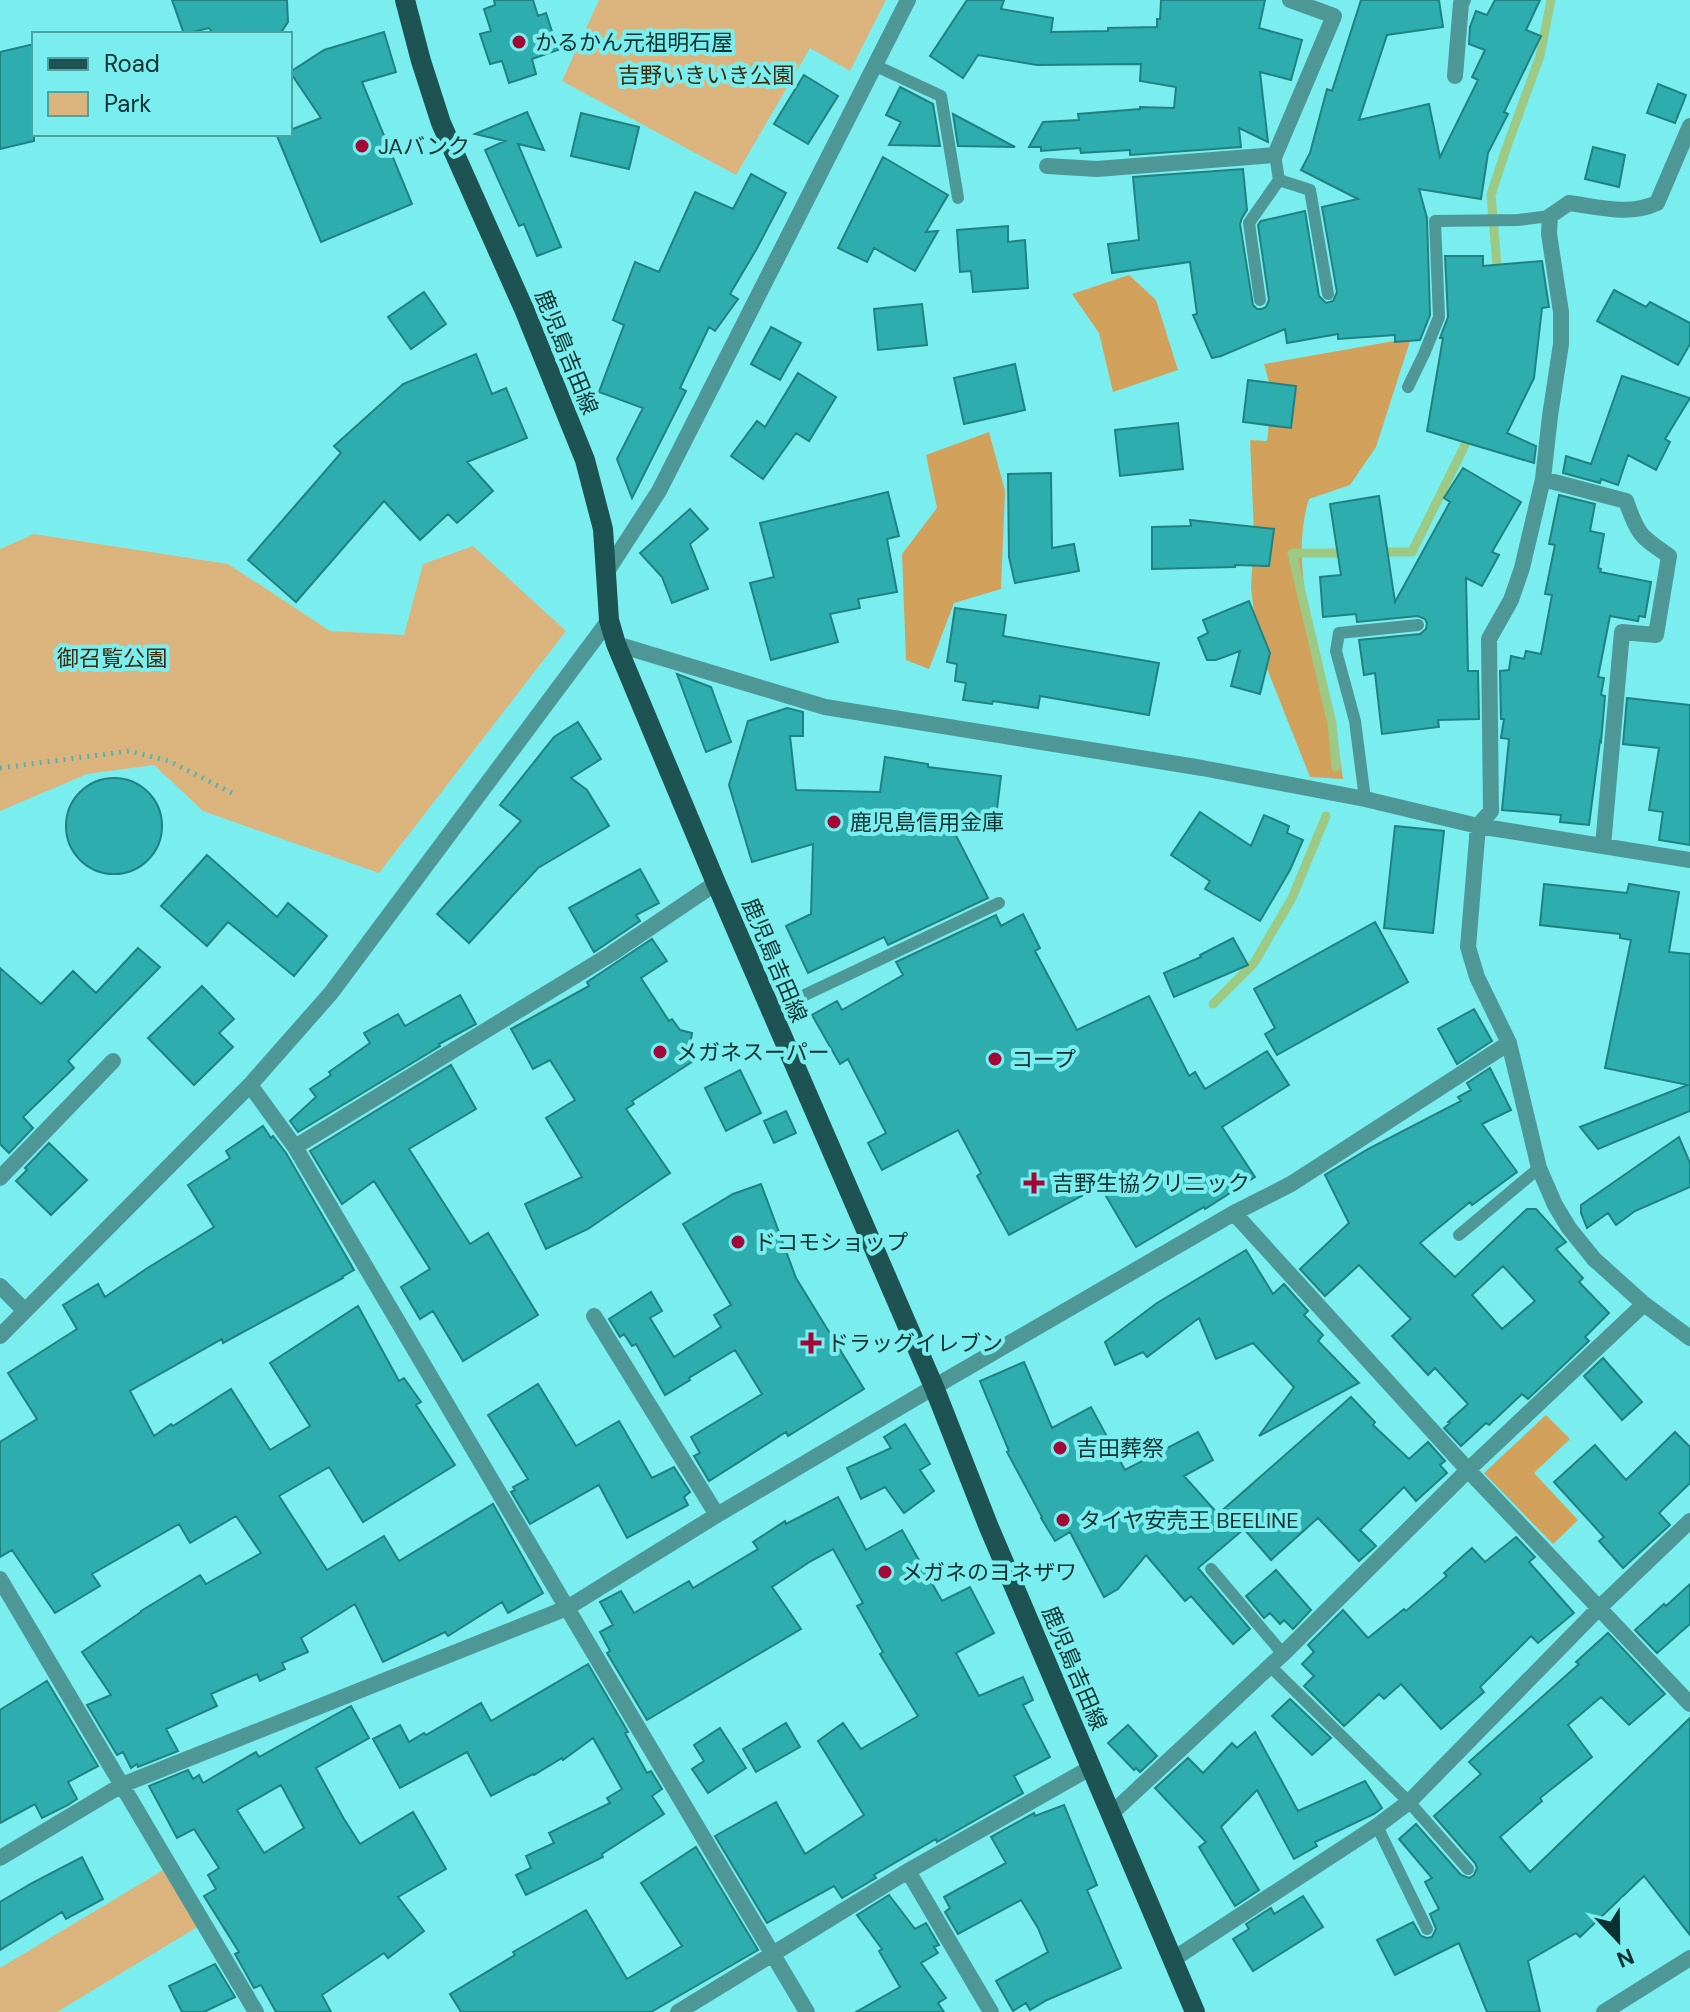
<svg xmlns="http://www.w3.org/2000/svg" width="1690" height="2012" font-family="'DM Sans','Noto Sans JP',sans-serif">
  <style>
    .green { fill: #dbb47d }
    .forest { fill: #d1a15b }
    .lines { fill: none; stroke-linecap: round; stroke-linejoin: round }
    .stream { stroke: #9cc984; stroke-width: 9 }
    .building { fill: #2dadad; stroke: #208181; stroke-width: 2; fill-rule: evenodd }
    .path { stroke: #56b2b2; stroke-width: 5; stroke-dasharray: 2 6; stroke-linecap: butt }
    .service { stroke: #4d9897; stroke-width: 12 }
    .minor { stroke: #4d9897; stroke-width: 16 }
    .tertiary { stroke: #4d9897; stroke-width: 16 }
    .primary { stroke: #1e5353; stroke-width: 20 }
    .poi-dot { fill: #a40735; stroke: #7aeeee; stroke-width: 3 }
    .labels { text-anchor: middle; stroke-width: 8; stroke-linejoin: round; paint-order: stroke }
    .poi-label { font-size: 22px; fill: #0a3131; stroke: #7aeeee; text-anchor: start }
    .park-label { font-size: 22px; fill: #3f2b0c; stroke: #7aeeee }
    .street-label { font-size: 22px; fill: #0a3131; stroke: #7aeeee }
  </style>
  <rect width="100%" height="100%" fill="#7aeeee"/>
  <!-- green -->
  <path class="green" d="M599,0H886L850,71L810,48L736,175L562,81Z
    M34,534L228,564L330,631L404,635L423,564L473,546L566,631L379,873L203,811L154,765L87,774L0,811V549Z
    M165,1869L199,1926L57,2012H0V1968Z"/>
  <!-- forest -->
  <path class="forest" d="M1129,275L1156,300L1178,370L1113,392L1099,333L1072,294Z
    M1411,338L1376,447L1350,485L1309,499C1289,563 1315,637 1330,700C1336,725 1339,753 1343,779L1310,777L1258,646L1251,588L1254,534L1250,440L1267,441L1272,393L1264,364Z
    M989,432L1005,491L1001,589L954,603L929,669L906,660L902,554L937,508L926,455Z
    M1546,1415L1570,1439L1534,1473L1578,1520L1553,1544L1484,1473Z"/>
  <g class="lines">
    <!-- stream -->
    <path class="stream" d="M1498,277L1491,195L1506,149L1540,56L1551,0
      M1377,552H1412L1464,447L1470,431
      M1336,767L1332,724L1292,553H1350
      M1213,1004L1254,963L1292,898L1326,816"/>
  </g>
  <!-- building -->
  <path class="building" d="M172,0H287L288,22L280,34H214L209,28L184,34Z
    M494,0H533L538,16L546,13L558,50L532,59L536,74L509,83L502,61L490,64L480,34L491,31L484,9L495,5Z
    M967,0H1004L1001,9L1053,18L1051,32L1108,31V28L1157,27V19H1160L1161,0H1265L1259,28L1302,40L1291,80L1260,72L1268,142L1239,128L1241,147L1130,155V150L1081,153L1080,148L1041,151V147H1029L1043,122L1079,120L1078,114L1140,109V107L1174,108L1176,87L1140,81L1141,64L1037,65L978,55L963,78L930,56Z
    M1361,0H1439L1443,27L1387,35L1359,120L1429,104L1440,157L1478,80L1472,77L1485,50L1469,44L1470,27L1476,11L1487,15L1495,0H1540L1526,30L1541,36L1504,112L1508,114L1488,153L1481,199L1419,189L1427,218L1430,315L1420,340L1395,342V335L1338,339V334L1287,343L1285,329L1221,356L1212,358L1193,315L1197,314L1190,262L1112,273L1108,244L1139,240L1133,177L1243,169L1247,210L1242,218L1240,224L1253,305L1257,309H1262L1266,307L1269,300L1258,225L1261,221L1305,211L1319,296L1326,303L1333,301L1337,292L1322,207L1358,199L1301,170L1310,153L1327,89L1332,91Z
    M384,32L396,72L362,82L412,204L321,242L277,136L290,134V130L321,118L290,72L324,50Z
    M34,44V141L0,149V52Z
    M804,75L838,96L808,144L774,124Z
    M1658,84L1686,95L1675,123L1647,113Z
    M900,87L933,104L940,146L889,145L901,122L886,115Z
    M527,112L544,150L518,144L561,247L537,256L524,224L519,226L485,150L505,141L475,134Z
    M581,113L639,127L629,169L571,156Z
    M953,114L1015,147L958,146Z
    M1593,147L1625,155L1619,187L1585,179Z
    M883,157L948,195L926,232L938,231L915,271L874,248L867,262L838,248Z
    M751,174L786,193L756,250L730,294L738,299L715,331L709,327L680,388L686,391L632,498L617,459L643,408L599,392L624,325L613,320L635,262L659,272L695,192L733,209Z
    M1008,226V242L1025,240L1028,288L973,292L971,271L960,272L957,230Z
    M1445,256H1483V266L1542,261L1549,307L1542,308L1534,378L1507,433L1536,446L1534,463L1427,431L1443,338H1440L1448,317Z
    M1614,290L1646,307L1650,302L1690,323V344L1678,365L1597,321Z
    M424,292L446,324L411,349L388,317Z
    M922,304L927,345L878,350L874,309Z
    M771,327L801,343L780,380L751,364Z
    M476,354L492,394L506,388L527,438L467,462L493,491L457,523L448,514L420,540L384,501L296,602L248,560L341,453L334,446L403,384Z
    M1015,364L1025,410L964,424L954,378Z
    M798,373L836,397L809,441L796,433L763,479L731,456L757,421L765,427Z
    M1622,376L1690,398L1665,439L1670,442L1656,470L1628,455L1618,485L1601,479L1600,483L1563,473L1566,456L1591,464Z
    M1248,380L1296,386L1291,428L1243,422Z
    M1178,423L1183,469L1120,476L1115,430Z
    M1463,468L1521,502L1492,552L1499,555L1482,586L1466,578L1468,671H1478L1479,719L1438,720L1439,727L1382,734L1375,673L1364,675L1359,640L1420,634L1426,629L1427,623L1425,619L1418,616L1357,622L1356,614L1323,617L1320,577L1341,575L1330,504L1379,496L1395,602L1450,502L1444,498Z
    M1051,473L1052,548L1074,544L1079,571L1015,583L1009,557L1008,474Z
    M888,492L899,536L887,539L897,592L858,599L860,608L830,614L838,642L771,660L750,583L774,577L760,523Z
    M1559,495L1595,504L1590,531L1604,534L1598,568L1601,569L1600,572L1651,582L1645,617L1639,616L1638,621L1610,616L1598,677L1604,678L1601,695L1605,696L1601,742L1600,741L1589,825L1560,822L1561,815L1502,810L1509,739L1501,738L1504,719H1501L1500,671L1509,670L1511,656L1524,659L1526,651L1541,654L1552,595L1545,594L1555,545L1549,544Z
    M690,509L708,529L690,544L708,589L672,603L662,577L640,553Z
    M1190,520L1274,529L1269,566L1235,565V567L1152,569V527L1191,526Z
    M1249,601L1270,653L1260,694L1231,686L1240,651L1216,660H1207L1198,638L1208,633L1203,620Z
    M955,608L1006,615L1003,636L1159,663L1149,715L1040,696L1038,708L993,701L992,704L963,700L966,683L955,681L957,664L947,662Z
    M677,674L711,687L731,742L706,752Z
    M1627,698L1690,705V845L1659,840L1663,812L1649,810L1659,748L1623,744Z
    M787,708L803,712V736H790L796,790L880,792L885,757L928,764V767L1001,776L995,825L948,820L988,898L888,945L884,937L808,973L786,926L811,914L813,844L752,862L729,785L748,721Z
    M578,722L601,759L571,778L587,790L609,826L538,868L469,943L437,914L521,821L500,805L554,737Z
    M66 826a48 48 0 1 1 96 0a48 48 0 1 1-96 0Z
    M1200,812L1251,846L1264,815L1289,826L1287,833L1303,840L1290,870L1260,921L1205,889L1210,881L1171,855Z
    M1395,826L1444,831L1433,933L1384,928Z
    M207,855L277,917L288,903L327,936L294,976L228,922L207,946L161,906Z
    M640,869L659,903L636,915L640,921L594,952L569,908Z
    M1544,884L1627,893L1629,884L1679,892L1669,952L1690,954V1111L1598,1149L1580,1127L1688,1085L1605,1068L1631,940L1620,938V934L1540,925Z
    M1023,914L1040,948L1035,951L1077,1030L1149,996L1189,1076L1195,1072L1205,1089L1267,1051L1289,1085L1222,1127L1255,1177L1205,1209L1204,1207L1136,1247L1100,1186L1009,1235L977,1176L981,1173L958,1130L882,1170L868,1143L886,1133L848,1059L840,1064L812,1015L837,1001L842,1010L903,975L896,962L996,915L1001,926Z
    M1375,922L1408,982L1277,1055L1265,1034L1275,1028L1254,989Z
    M1233,938L1248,965L1174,997L1164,973L1201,957L1200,955Z
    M652,939L667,961L641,978L669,1021L672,1019L680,1030L692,1033L690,1046L698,1058L632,1101L634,1104L626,1109L670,1173L588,1229L546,1249L525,1204L582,1177L546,1118L575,1100L550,1060L533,1069L511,1029L589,986L587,982Z
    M138,948L160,967L68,1061L74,1068L23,1117L33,1128L9,1153L0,1144V968L41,1004L73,971L96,993Z
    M202,986L234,1019L219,1033L233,1047L194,1085L148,1038Z
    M460,995L476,1024L439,1044L440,1046L298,1132L290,1121L316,1097L310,1089L331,1075L329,1072L370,1043L364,1033L398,1014L405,1026Z
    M1474,1009L1492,1041L1457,1064L1438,1029Z
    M451,1065L476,1109L409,1149L470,1244L488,1233L538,1315L463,1361L433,1311L420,1319L401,1287L430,1269L374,1181L342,1204L310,1151Z
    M1490,1068L1511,1110L1482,1124L1517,1172L1472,1205L1470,1202L1420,1243L1455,1277L1527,1209H1536L1566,1242L1556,1249L1583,1278L1579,1282L1609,1313L1585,1337L1589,1341L1528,1399L1522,1394L1489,1425L1486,1423L1461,1446L1444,1428L1450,1423L1448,1422L1468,1404L1435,1368L1428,1375L1392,1336L1411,1319L1359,1265L1325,1296L1300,1269L1349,1223L1325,1175L1368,1149L1461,1101L1458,1097L1471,1090L1467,1083ZM1503,1266L1535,1301L1502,1329L1472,1295Z
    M740,1070L761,1113L726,1131L705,1088Z
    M786,1111L796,1133L774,1143L764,1121Z
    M263,1126L271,1138L273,1136L286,1153L354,1270L342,1277L343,1278L223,1343L222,1339L130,1391L154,1436L171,1424L173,1426L231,1389L270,1450L310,1426L270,1363L358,1306L399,1381L404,1378L421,1402L416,1405L455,1465L363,1522L329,1467L279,1496L327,1570L384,1536L399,1561L493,1504L543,1593L508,1613L502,1602L448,1636L445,1632L383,1662L355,1604L301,1638L308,1652L282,1663L285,1669L260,1681L257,1674L211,1694L217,1706L166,1729L178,1751L138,1767L137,1764L131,1768L123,1752L117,1755L87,1705L111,1695L82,1652L141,1612V1611L200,1575L206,1584L261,1553L236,1516L190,1543L179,1524L92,1574L100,1586L55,1613L12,1550L0,1557V1442L37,1419L8,1373L77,1329L63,1305L98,1284L105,1297L146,1269L214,1227L188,1185L230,1158L226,1151Z
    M1679,1137L1690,1163V1187L1635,1211L1616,1225L1608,1213L1587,1228L1581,1213V1205Z
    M49,1143L87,1180L51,1215L16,1181L27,1170L25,1168Z
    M761,1184L796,1278L864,1389L788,1436L786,1432L709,1481L694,1456L700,1453L691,1437L762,1394L735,1350L689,1378L690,1380L665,1395L636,1344L632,1346L624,1334L620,1337L609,1319L651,1292L662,1311L650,1318L674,1357L721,1327L714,1315L731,1305L683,1224L733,1194Z
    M1246,1250L1273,1294L1284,1284L1308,1311L1304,1315L1323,1335L1318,1341L1359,1383L1259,1436L1294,1387L1253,1343L1216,1359L1199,1318L1147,1357L1143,1352L1115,1365L1105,1342L1157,1303Z
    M1603,1358L1642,1402L1622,1420L1584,1376Z
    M1024,1362L1052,1428L1091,1407L1125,1470L1198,1432L1213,1460L1184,1476L1218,1514L1351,1397L1375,1422L1373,1425L1409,1459L1428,1442L1445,1461L1440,1465L1447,1473L1416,1501L1404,1487L1360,1530L1376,1546L1359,1561L1318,1518L1271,1560L1244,1529L1198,1568L1250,1629L1233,1644L1191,1596L1185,1601L1146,1555L1118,1589L1104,1597L1070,1532L1055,1541L1041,1518L1042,1517L1007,1452L1009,1451L980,1381Z
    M538,1384L576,1446L619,1421L652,1478L674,1467L690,1492L684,1497L688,1505L627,1538L599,1485L530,1524L511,1492L515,1490L513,1487L528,1479L488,1415Z
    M905,1424L930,1464L920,1470L934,1491L904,1513L885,1487L861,1499L847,1468L891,1448L884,1437Z
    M1675,1432L1690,1447V1483L1659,1513L1670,1525L1623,1568L1599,1541L1604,1537L1554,1482L1595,1445L1626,1480Z
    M838,1497L866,1550L902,1530L942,1601L970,1587L994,1633L956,1653L979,1696L1023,1677L1033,1700L1023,1705L1050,1757L1014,1776L1023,1793L937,1842L936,1839L874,1875L876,1878L842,1898L834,1886L767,1923L715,1836L776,1802L805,1854L864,1815L818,1741L843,1723L861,1749L918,1716L880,1654L883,1652L857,1606L863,1603L833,1549L811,1561L772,1587L801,1629L647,1720L607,1653L610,1651L600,1632L613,1625L600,1602L621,1591L634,1613L689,1581L693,1588L758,1549L753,1542L785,1521L786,1524Z
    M1516,1537L1535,1557L1529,1562L1574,1613L1538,1643L1531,1636L1480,1687L1484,1692L1441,1729L1401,1684L1384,1699L1379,1694L1344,1726L1304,1686L1314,1676L1302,1664L1314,1652L1308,1645L1343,1610L1368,1638L1404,1609L1406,1611L1447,1576L1444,1573L1472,1548L1485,1562Z
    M1276,1570L1311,1610L1293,1629L1284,1620L1280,1624L1270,1613L1264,1618L1246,1596Z
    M1690,1584V1624L1657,1653L1635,1630L1664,1604L1666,1606Z
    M1608,1633L1665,1694L1629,1725L1601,1697L1568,1725L1592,1757L1540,1798L1542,1801L1500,1837L1530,1872L1690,1718V1935L1644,1876L1580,1937L1576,1933L1528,1961L1540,2012H1487L1459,1943L1395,1975L1377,1940L1413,1922L1421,1936L1427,1938L1432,1937L1436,1929L1430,1914L1439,1909L1425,1882L1432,1878L1399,1839L1416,1824L1461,1875L1469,1878L1474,1875L1477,1868L1475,1863L1434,1816L1481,1774L1469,1762L1579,1664L1576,1662Z
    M588,1664L628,1732L625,1733L647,1773L651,1771L662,1789L652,1796L664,1814L602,1854L603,1857L526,1895L516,1875L531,1868L526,1856L554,1843L549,1833L610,1803L607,1798L622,1789L593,1738L563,1760L562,1758L534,1775L533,1774L491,1796L467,1752L400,1788L373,1739L400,1725L409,1742L424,1733L426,1735L481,1703L491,1721Z
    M47,1681L98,1766L68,1782L77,1799L68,1805L42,1818L35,1804L0,1823V1710Z
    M1290,1699L1331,1738L1312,1755L1272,1716Z
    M351,1706L369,1738L316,1768L344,1819L360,1844L413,1812L446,1869L398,1897L424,1931L388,1958L384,1953L322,1995L331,2012H276L261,1985L254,1988L235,1954L239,1952L204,1896L216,1889L208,1875L219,1868L194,1829L177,1838L149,1786L188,1770L193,1779L199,1775L203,1783L256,1752L259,1757ZM281,1785L304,1828L264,1853L237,1810Z
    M786,1723L800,1747L756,1772L743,1749Z
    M1128,1725L1157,1756L1140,1772L1136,1768L1134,1770L1108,1743Z
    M720,1728L746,1768L708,1793L692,1769L704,1761L694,1745Z
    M1255,1732L1298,1811L1365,1781L1382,1808L1374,1814L1315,1842L1317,1846L1294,1859L1257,1790L1221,1827L1259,1890L1235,1906L1199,1847L1206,1842L1155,1788L1188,1758L1203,1773L1232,1743L1237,1748Z
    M1064,1805L1097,1885L1087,1890L1121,1968L1047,2000L1030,2010L1026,2003L1013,2011L996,1981L1048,1952L1038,1928L1021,1900L958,1934L945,1912L950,1908L944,1897L1006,1863L991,1837L1034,1813L1035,1816Z
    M696,1847L758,1950L651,2012H461L450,1994L515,1955L513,1952L586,1910L627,1979L682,1946L641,1883Z
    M82,1857L103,1899L66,1919L62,1912L0,1950V1902L32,1883Z
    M889,1895L915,1929L926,1923L939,1945L934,1947L938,1953L921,1963L946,1998L938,2003L944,2012H856L900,1987L879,1951L882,1949L857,1915Z
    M1303,1896L1323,1927L1253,1971L1233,1939L1249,1929L1246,1924L1271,1908L1274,1914Z
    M215,1964L235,1997L204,2012H182L169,1986Z"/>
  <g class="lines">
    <!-- path -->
    <path class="path" d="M0,768L129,751L169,761L232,793"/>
    <!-- service -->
    <path class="service" d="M874,65L941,96L958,198
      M1275,155L1279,180L1310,190L1328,294
      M1260,300L1249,223L1279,180
      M1408,387L1424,354L1439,317L1435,221L1518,220L1550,216
      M1365,799L1355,721L1336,651L1339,633L1418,625
      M771,1011L999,903
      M1459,1235L1539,1168
      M1211,1569L1283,1654
      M1270,1666L1409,1802L1468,1869
      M1377,1826L1427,1929"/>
    <!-- minor -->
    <path class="minor" d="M1455,76L1461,3L1463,0
      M1690,126L1657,203C1629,216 1599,207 1569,203L1550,216L1549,234L1561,312V344L1550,416L1543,479L1522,568L1511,600L1489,639L1491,811L1478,826L1468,947L1477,977L1509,1043L1539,1168L1555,1205L1569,1228L1594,1259L1644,1304L1690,1338
      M1047,166L1097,169L1275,155L1334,16L1290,0
      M1543,479L1626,501C1638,535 1640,536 1669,556L1656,635L1622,632L1603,846
      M606,573L659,491L908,0
      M616,644L825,707L1202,768L1365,799L1478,826L1690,860
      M250,1085L295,1147L567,1608L807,2012
      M295,1147L611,954L716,883
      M0,1178L113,1061
      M1234,1213L1468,1470L1690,1704
      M0,1286L24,1310
      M594,1316L717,1515
      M0,1579L256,2012
      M1112,1813L1283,1654L1468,1470L1644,1304
      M0,1858L122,1785L567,1608L717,1515L934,1387L1234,1213L1291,1184L1509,1043
      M908,1871L991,2012
      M1172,1960L1377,1826L1409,1802L1600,1607L1690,1521
      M678,2012L908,1871L1092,1767
      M1604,2012L1690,1958"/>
    <!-- tertiary -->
    <path class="tertiary" d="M0,1336L250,1085L331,993L609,620"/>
    <!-- primary -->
    <path class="primary" d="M405,0L421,61L441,123L524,309L585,460L603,529L609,620L616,644L716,883L934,1387L988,1525L1195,2012"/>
  </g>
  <!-- markers -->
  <g class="poi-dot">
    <circle cx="519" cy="42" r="8"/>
    <circle cx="362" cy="146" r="8"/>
    <circle cx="834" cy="822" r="8"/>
    <circle cx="660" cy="1052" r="8"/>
    <circle cx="995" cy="1059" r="8"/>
    <path d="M1030 1171h8v8h8v8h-8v8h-8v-8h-8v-8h8z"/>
    <circle cx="738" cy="1242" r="8"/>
    <path d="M807 1331h8v8h8v8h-8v8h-8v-8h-8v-8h8z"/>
    <circle cx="1060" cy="1448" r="8"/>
    <circle cx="1063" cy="1520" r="8"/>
    <circle cx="885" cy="1572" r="8"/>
  </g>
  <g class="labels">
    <!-- poi labels -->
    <g class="poi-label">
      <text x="535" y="50">かるかん元祖明石屋</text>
      <text x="378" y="154">JAバンク</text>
      <text x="850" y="830">鹿児島信用金庫</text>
      <text x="676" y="1060">メガネスーパー</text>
      <text x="1011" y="1067">コープ</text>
      <text x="1052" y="1191">吉野生協クリニック</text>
      <text x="754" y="1250">ドコモショップ</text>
      <text x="827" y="1351">ドラッグイレブン</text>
      <text x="1076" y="1456">吉田葬祭</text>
      <text x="1079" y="1528">タイヤ安売王 BEELINE</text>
      <text x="901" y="1580">メガネのヨネザワ</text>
    </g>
    <!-- park labels -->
    <g class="park-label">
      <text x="706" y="83">吉野いきいき公園</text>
      <text x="112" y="666">御召覧公園</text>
    </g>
    <!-- street labels -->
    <g class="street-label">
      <text transform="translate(567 352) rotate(68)" y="8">鹿児島吉田線</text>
      <text transform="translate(775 960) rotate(67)" y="8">鹿児島吉田線</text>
      <text transform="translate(1075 1668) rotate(67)" y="8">鹿児島吉田線</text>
    </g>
  </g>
  <!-- legend -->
  <rect x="32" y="32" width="260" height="104" fill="#7aeeee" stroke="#4da2a2" stroke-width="2"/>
  <rect x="48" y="58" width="40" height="12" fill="#1e5353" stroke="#4da2a2" stroke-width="2"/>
  <text x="104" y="72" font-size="24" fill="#0a3131">Road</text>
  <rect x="48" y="92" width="40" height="24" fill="#dbb47d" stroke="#4da2a2" stroke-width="2"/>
  <text x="104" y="112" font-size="24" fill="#0a3131">Park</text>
  <!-- north arrow -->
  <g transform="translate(1618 1940) rotate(158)" stroke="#7aeeee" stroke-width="6" paint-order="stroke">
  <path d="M0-6L14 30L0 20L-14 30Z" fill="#0a3131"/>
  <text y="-12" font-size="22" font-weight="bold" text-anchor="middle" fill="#0a3131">N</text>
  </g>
</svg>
